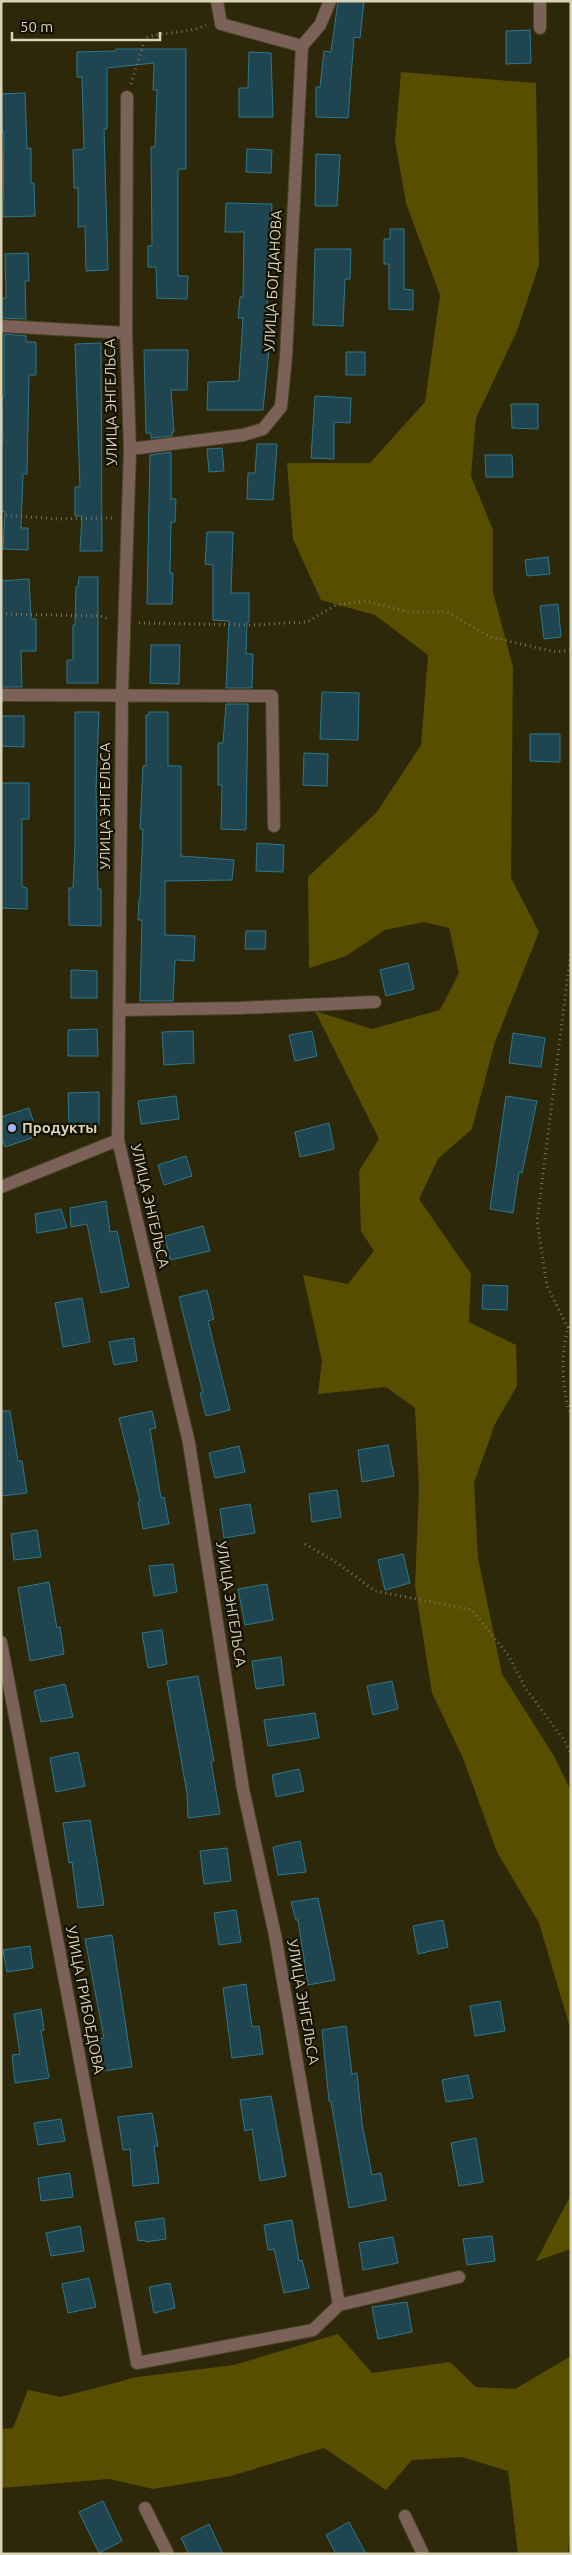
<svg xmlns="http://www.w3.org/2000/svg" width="572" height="2555" font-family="Ubuntu,sans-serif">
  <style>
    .green { fill: #584e00 }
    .building { fill: #1e4550; stroke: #2d788e }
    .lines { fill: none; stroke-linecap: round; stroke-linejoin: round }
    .minor-casing { stroke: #484325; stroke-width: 14 }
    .path { stroke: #787355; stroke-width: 3; stroke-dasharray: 1 4; stroke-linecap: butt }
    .minor { stroke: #7b6158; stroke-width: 12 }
    .poi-dot { fill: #aab0fb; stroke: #151100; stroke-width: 2 }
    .labels { text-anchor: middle; stroke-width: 4.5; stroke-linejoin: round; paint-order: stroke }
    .street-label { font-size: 15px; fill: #d8d3b6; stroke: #151100 }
    .poi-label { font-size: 15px; font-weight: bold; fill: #d8d3b6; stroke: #151100; text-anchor: start }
  </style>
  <rect width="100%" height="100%" fill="#2d2809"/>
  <!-- green -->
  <path class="green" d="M401,72L536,83L539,265L517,331L476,418L471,476L493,530V592L513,667L511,878L539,932L495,1042L472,1129L438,1159L419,1199L471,1274L469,1322L516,1345L517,1386L495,1424L474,1483L478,1558L502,1674L554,1756L571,1791V2031L539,1923L497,1852L463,1758L432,1693L415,1586L419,1488L415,1408L386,1387L318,1394L322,1361L303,1275L348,1284L374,1251L361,1231L359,1171L379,1139L315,1011L372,1029L440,1010L459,973L449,928L424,922L385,930L346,956L309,968L308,877L377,812L421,745L428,655L375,615L321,600L293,539L287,463H370L425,402L440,295L406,203L395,141Z
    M571,2195V2249L536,2261Z
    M338,2334L372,2373L450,2362L476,2387L515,2389L571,2356V2517L568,2554H518L508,2471L462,2457L412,2460L386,2490L324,2448L231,2476L153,2489L109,2479L1,2488V2429L13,2428L28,2390L61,2397L137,2377L234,2365Z"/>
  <!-- building -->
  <path class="building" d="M338,1H364L360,38L354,37L348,118L316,117V87H320L324,51L331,52Z
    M530,30L531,63L506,64V31Z
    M116,49H186V169H178V276H188L187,299L157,298L156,267H148V246H152L151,147H155L157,90H153L154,63L107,68V129H104L108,270L86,271L85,226L78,227V188H74L73,150L84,149L82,77H77V52L116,51Z
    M249,52L271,53L273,117H239V88H248Z
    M25,93L27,149L31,148V183H34L35,216L3,217L4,132H2L1,94Z
    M247,149L272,150L271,173L246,172Z
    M316,154L340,155L337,206H315Z
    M226,203L272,204L265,349H269L263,410H207L208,382L239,381L243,318H238L240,297H243L244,232H225Z
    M390,229H404V289L413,290V310L389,309V264H384V239H390Z
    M315,249H351L350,279H345L343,326L313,325Z
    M28,253L29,281H25L26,319L2,318L1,298H6L5,254Z
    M4,334L26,336V342H36V375H29L27,474H23L21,528H28V550L3,549L5,512L1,511V450L3,439L2,397H4Z
    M101,343L102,551H80L82,516H75V487H80L75,344Z
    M144,350H188L187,390H171L174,432H172V436L151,438V433H146Z
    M346,352H365V375H346Z
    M315,396L351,398L350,423L334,422V459L311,458Z
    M511,404H538V429L512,428Z
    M257,444H277L273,500L247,499L248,473H255Z
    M222,448L224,471L209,472L207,449Z
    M171,452V499H176L175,522H171L170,573H173L172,604H147L150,455Z
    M485,455H512L513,477H486Z
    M207,532H233L231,593H249V622H247L246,654H253L252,688H226L229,621L213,620V565L205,564Z
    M548,557L550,574L527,576L525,560Z
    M79,577H98V683H67V660H73V625H75L76,587H78Z
    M29,579L31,619H36V651H21L22,687H1V581Z
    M558,604L561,637L544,639L540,606Z
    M151,645H180L179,684L150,683Z
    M322,692L359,693L358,740L320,739Z
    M226,704H248L246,830L221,829L222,785H218V743H223Z
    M75,712H99L96,789L98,889H101V926L69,925V888H73L75,843Z
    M149,712H168V766H181V856L234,860L232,880L165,881V935L195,936L194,961L175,960L173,1001H140L142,920H138L139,899H140L143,829H140L143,766H146V715H149Z
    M1,716H24V747L1,746Z
    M530,734H560V762L530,761Z
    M304,753L328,754L327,786L303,785Z
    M1,783H29V819H22V887L27,888V909L1,908Z
    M257,843L284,845L283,872L256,871Z
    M246,931H266L265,949H245Z
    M408,963L414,989L386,996L380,970Z
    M71,970L97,971V998H71Z
    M97,1029L98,1056H68V1030Z
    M193,1031L194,1063L164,1065L162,1032Z
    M312,1031L317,1056L295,1061L289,1035Z
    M513,1033L545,1038L541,1067L509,1063Z
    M99,1092V1125L69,1126L68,1093Z
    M176,1096L179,1119L141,1124L138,1101Z
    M506,1096L537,1101L522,1173L519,1172L513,1213L490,1209Z
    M29,1108L38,1136L5,1147L1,1136V1117Z
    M329,1123L334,1149L300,1157L295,1132Z
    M186,1156L192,1176L164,1185L158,1165Z
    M106,1201L110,1232L117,1231L129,1287L101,1293L87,1224L71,1227L70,1208Z
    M61,1209L67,1228L37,1233L35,1214Z
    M203,1226L210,1251L170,1260L165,1236Z
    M483,1285L508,1286L507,1310L482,1309Z
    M207,1290L214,1319L208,1321L230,1410L206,1416L200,1393H203L179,1297Z
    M82,1298L90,1342L63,1347L55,1303Z
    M134,1338L137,1361L114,1365L109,1342Z
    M1,1411H10L18,1461H22L27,1493L1,1496Z
    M152,1411L156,1428L150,1429L161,1498L164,1497L169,1524L143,1529L138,1502L140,1501L119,1418Z
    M388,1445L394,1476L362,1482L358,1450Z
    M239,1446L245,1472L215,1478L209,1453Z
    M337,1490L341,1517L312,1522L309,1494Z
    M250,1504L255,1533L224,1538L220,1509Z
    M37,1530L41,1557L14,1560L11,1534Z
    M403,1554L410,1583L385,1590L378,1560Z
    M173,1564L177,1592L154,1596L149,1566Z
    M49,1582L57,1628L60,1627L64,1654L30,1661L18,1588Z
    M267,1584L273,1620L245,1625L238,1589Z
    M162,1630L167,1664L148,1668L142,1633Z
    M281,1657L284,1685L256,1689L252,1661Z
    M198,1676L214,1761L211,1762L220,1814L188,1818L187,1793L167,1681Z
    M392,1681L398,1709L373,1715L367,1686Z
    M65,1684L73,1717L41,1722L34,1691Z
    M315,1713L319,1738L268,1746L264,1720Z
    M78,1752L85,1786L56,1792L50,1758Z
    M299,1769L304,1791L276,1797L272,1775Z
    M90,1820L104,1905L78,1908L72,1862L69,1863L63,1823Z
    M300,1841L306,1872L278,1875L273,1847Z
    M227,1848L231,1881L204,1884L200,1851Z
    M318,1898L335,1980L308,1985L298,1920H296L291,1902Z
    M236,1910L241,1942L219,1945L214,1913Z
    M443,1920L448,1947L418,1954L413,1926Z
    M112,1935L132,2067L103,2071L99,2039L104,2038L85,1939Z
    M30,1946L33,1968L7,1972L3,1950Z
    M246,1984L252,2027L259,2026L263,2054L232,2058L223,1988Z
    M500,2001L505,2031L475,2036L470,2006Z
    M41,2009L44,2030L41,2031L49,2078L15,2083L12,2055L20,2054L14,2014Z
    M346,2026L352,2074L357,2073L362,2123L372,2175L381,2173L386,2200L349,2208L331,2101H329L322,2030Z
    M468,2075L473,2098L446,2102L442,2080Z
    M271,2096L286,2176L260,2181L252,2129L245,2131L240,2100Z
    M152,2113L158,2146H154L159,2183L133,2186L130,2149L123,2150L118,2117Z
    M61,2119L65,2141L38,2145L34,2123Z
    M476,2138L483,2182L459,2186L451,2143Z
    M70,2173L73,2197L41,2201L38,2178Z
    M164,2218L166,2239L146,2242L145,2240L138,2241L135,2222Z
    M292,2220L299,2261L302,2260L309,2288L284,2293L274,2249L268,2250L264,2225Z
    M80,2226L84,2251L51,2256L46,2233Z
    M492,2236L495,2261L467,2265L463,2239Z
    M393,2237L398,2263L363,2270L359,2243Z
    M89,2278L96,2307L68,2313L62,2284Z
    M170,2283L175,2308L154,2313L149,2287Z
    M407,2302L412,2332L378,2339L372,2307Z
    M103,2501L122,2541L99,2553L79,2512Z
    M349,2522L366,2554H336L326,2535Z
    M209,2524L223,2554H189L181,2538Z"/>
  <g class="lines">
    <defs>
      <path id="minor" d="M217,1L221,24L302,46
        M540,1V28
        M127,97L126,333L130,449L122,695L118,1140L189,1443L243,1789L275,1935L339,2305
        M1,326L126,333
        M130,449L243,435L263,429L281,407L286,356L302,46L320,25L330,1
        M1,695L272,696L274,826
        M119,1010L240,1008L375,1002
        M1,1187L118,1140
        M1,1642L137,2363L313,2330L339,2305L459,2277
        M145,2508L168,2554
        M405,2516L423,2554"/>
    </defs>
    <!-- minor casing -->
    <use href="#minor" class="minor-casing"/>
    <!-- path -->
    <path class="path" d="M131,84L145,38C165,31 188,34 206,25
      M1,515L59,519L112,518
      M1,614L99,616L110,619
      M139,623L248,625L307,622L336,605L366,601L409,612H447L490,637L556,652L571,650
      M571,1322C560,1342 561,1394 571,1414
      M568,1328L547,1286L537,1222L571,950
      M305,1544L339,1564L375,1591L472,1610L508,1655L526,1689L564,1740L571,1754"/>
    <!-- minor -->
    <use href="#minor" class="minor"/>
  </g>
  <!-- markers -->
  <circle class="poi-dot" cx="12" cy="1128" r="5"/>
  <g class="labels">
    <!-- street labels -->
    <g class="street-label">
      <text transform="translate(273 281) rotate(-87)" y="5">УЛИЦА БОГДАНОВА</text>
      <text transform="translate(111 402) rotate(-91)" y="5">УЛИЦА ЭНГЕЛЬСА</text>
      <text transform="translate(105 806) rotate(-90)" y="5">УЛИЦА ЭНГЕЛЬСА</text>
      <text transform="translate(150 1206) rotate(77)" y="5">УЛИЦА ЭНГЕЛЬСА</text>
      <text transform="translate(231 1604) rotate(81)" y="5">УЛИЦА ЭНГЕЛЬСА</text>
      <text transform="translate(85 2000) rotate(79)" y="5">УЛИЦА ГРИБОЕДОВА</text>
      <text transform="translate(303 2002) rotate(80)" y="5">УЛИЦА ЭНГЕЛЬСА</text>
    </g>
    <!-- poi labels -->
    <g class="poi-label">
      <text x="22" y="1133">Продукты</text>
    </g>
  </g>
  <!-- border -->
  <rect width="572" height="2555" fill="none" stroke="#d8d3b6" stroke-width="5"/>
  <!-- scale -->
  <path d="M12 32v8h148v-8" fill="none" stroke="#d8d3b6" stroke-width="2.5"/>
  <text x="20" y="32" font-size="15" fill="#d8d3b6" stroke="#151100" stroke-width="4" paint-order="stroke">50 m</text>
</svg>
